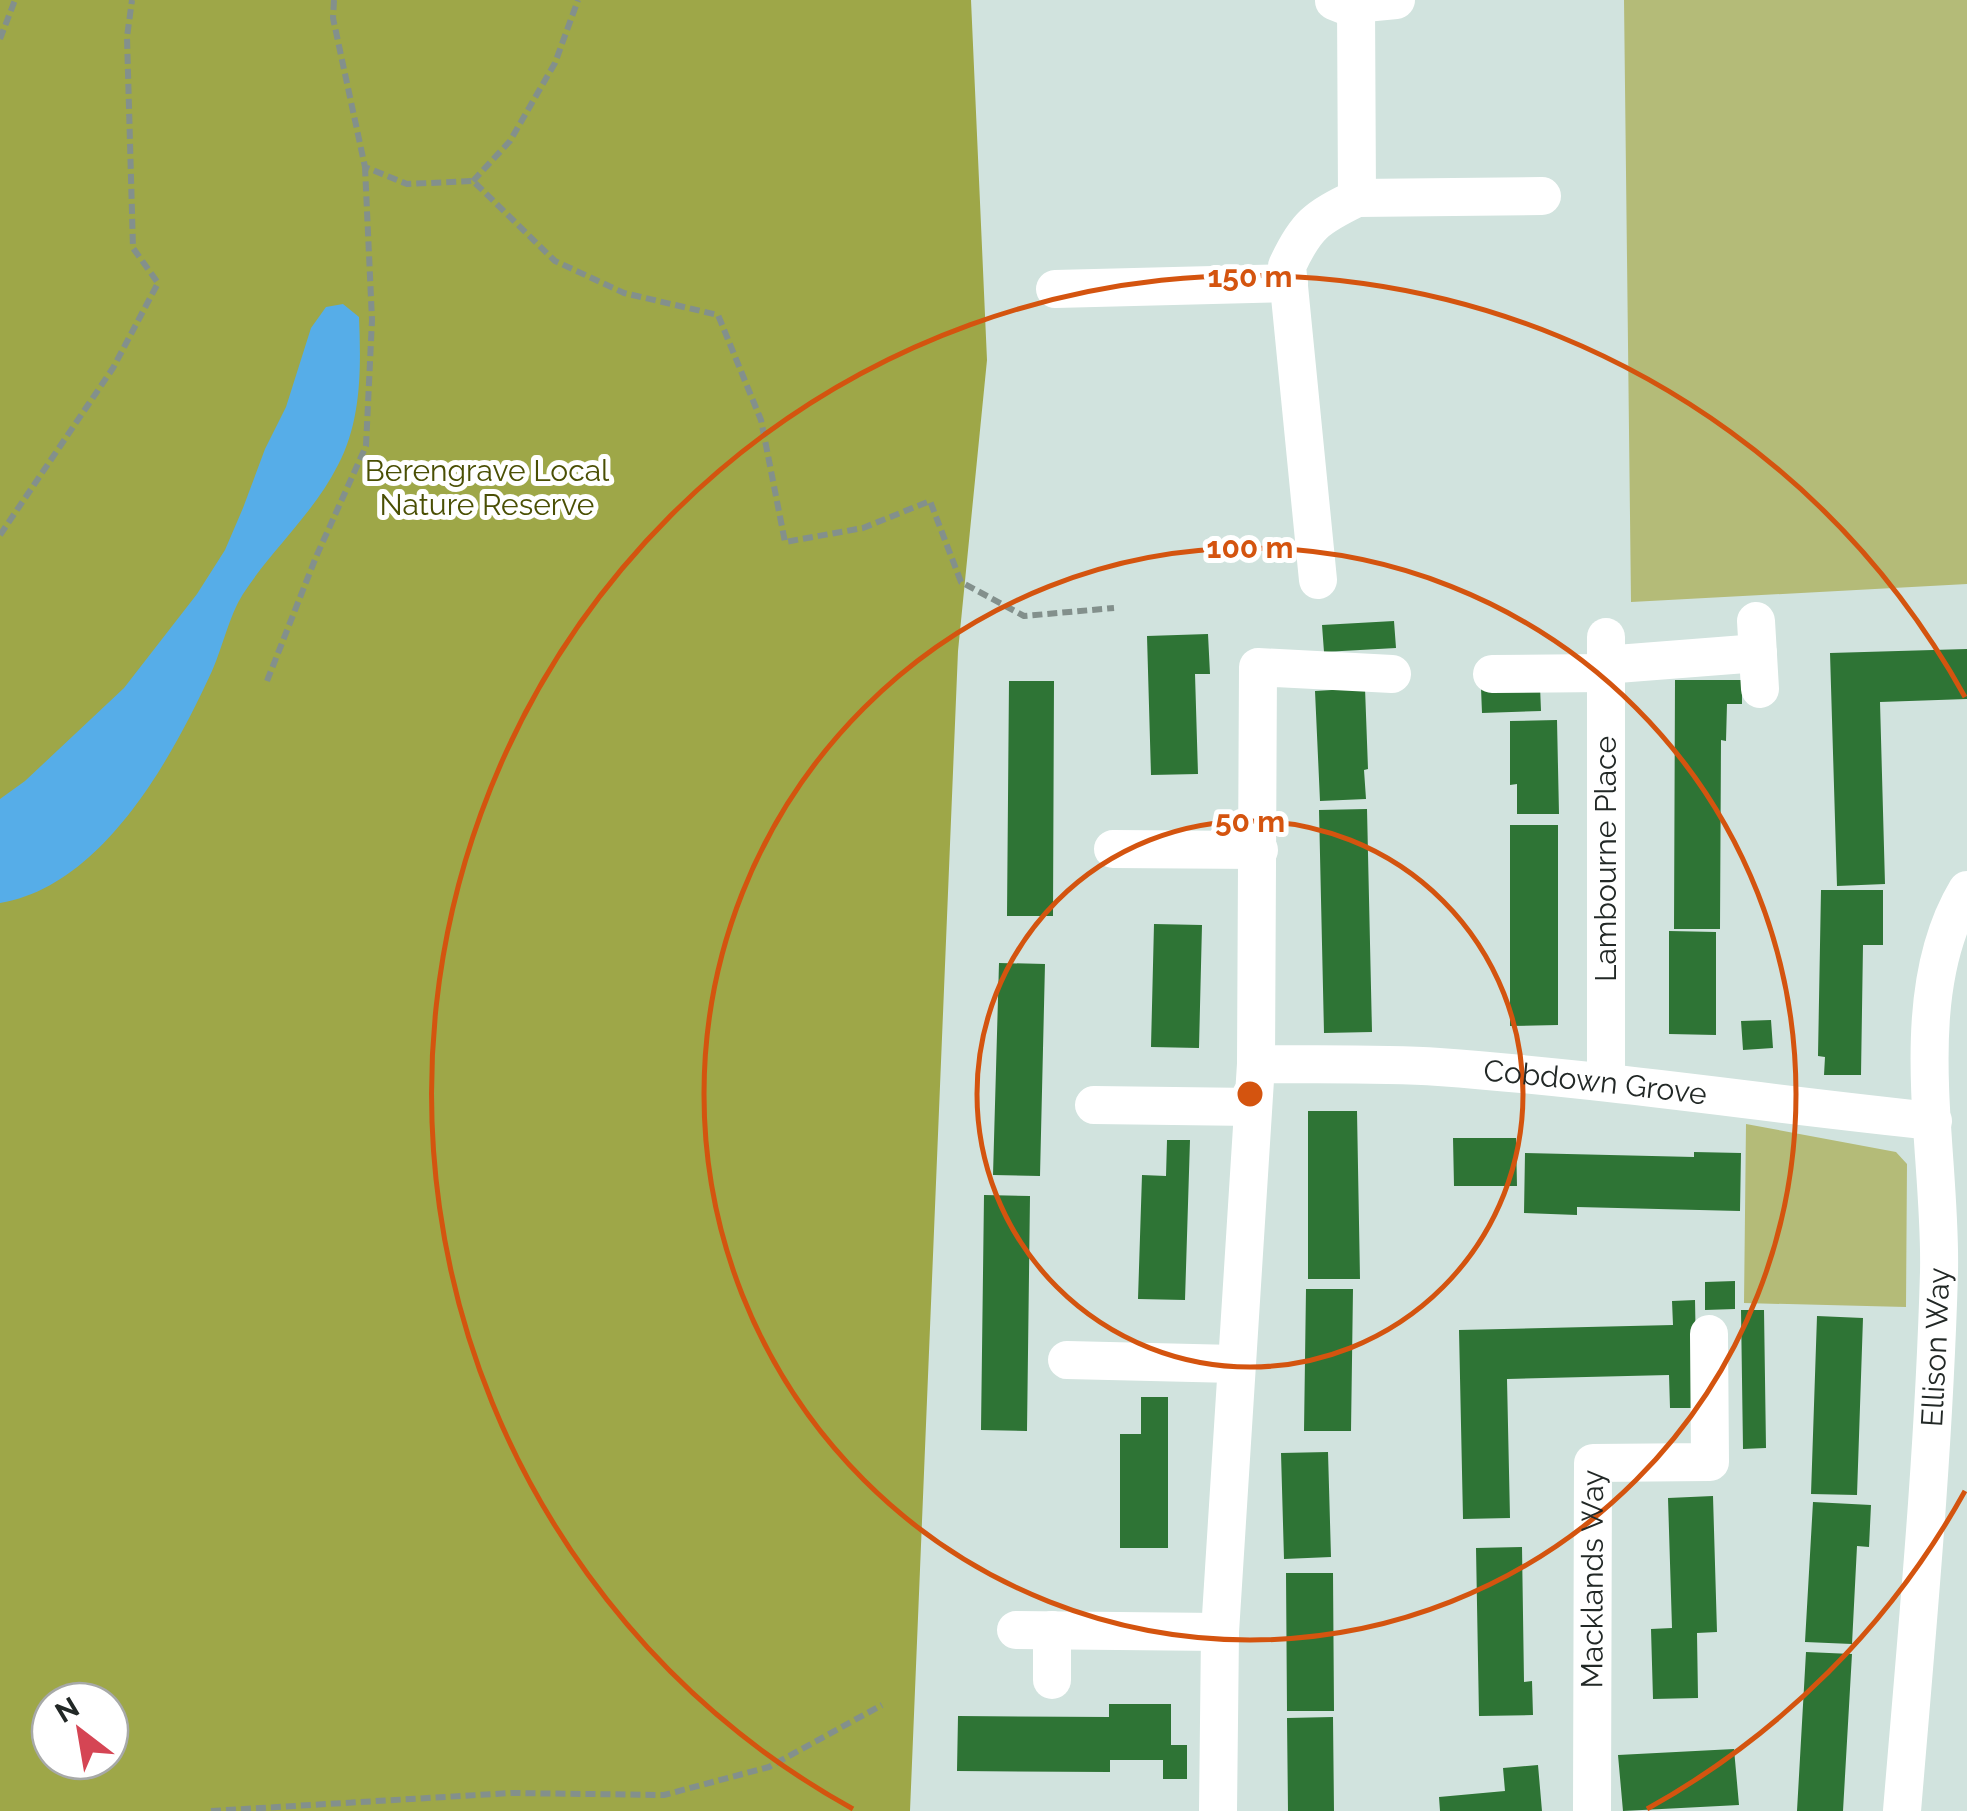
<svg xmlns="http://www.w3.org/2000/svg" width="1967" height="1811" font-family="Raleway,sans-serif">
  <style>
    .green { fill: #b4bb78 }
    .forest { fill: #9ea748; fill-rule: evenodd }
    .water { fill: #56ade8 }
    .building { fill: #2e7435 }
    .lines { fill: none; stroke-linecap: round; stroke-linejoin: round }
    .path { stroke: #83908c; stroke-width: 6; stroke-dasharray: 10 5; stroke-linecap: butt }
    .minor { stroke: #fff; stroke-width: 38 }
    .ring { fill: none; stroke: #d4540f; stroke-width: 5 }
    .labels { text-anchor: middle; stroke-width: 10; stroke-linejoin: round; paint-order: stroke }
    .park-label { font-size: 30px; fill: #4a4f04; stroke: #fff }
    .street-label { font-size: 30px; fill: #222826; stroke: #fff }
    .centre { fill: #d4540f; stroke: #fff; stroke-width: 5 }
    .ring-label { font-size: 30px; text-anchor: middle; font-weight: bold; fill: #d4540f; stroke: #fff; stroke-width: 10; stroke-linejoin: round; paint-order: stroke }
  </style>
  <rect width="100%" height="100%" fill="#d1e3de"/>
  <!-- green -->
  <path class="green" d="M1624,0H1967V584L1631,602Z
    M1746,1124L1896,1152L1907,1164L1906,1307L1744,1303Z"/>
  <!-- forest -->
  <path class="forest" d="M0,0H971L987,360L958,651L910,1811H0ZM50,1701H110V1761H50Z"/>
  <!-- water -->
  <path class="water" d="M343,304L359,317C361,366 362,420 338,465C314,513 272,549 243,594C229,616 223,646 212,671C172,758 103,886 0,903V799L25,781L124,688L197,594L225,550L243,508L265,449L286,407L311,328L326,307Z"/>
  <!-- building -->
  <path class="building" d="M1394,621L1396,648L1324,652L1322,625Z
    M1208,634L1210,674H1195L1198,774L1151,775L1147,636Z
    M1967,649V699L1880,702L1885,884L1837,886L1830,653Z
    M1675,680H1742V704H1727L1726,741L1721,740L1720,929H1674Z
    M1009,681H1054L1053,916H1007Z
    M1540,686L1541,711L1482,713L1481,688Z
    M1365,688L1368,769L1364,770L1366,799L1320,801L1315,691Z
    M1557,720L1559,814H1517V784L1510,785V721Z
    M1367,809L1372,1032L1324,1033L1319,810Z
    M1510,825H1558V1025L1510,1026Z
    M1821,890H1883V945H1863L1861,1075H1824L1825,1057L1818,1056Z
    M1154,924L1202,925L1199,1048L1151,1047Z
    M1669,931L1716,932V1035L1669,1034Z
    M999,963L1045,964L1040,1176L993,1175Z
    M1771,1020L1773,1048L1743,1050L1741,1021Z
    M1308,1111H1357L1360,1279H1308Z
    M1453,1138H1516L1517,1186H1454Z
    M1167,1140H1190L1185,1300L1138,1299L1142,1175L1166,1176Z
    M1694,1152L1741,1153L1740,1211L1577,1207V1215L1524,1213L1525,1153L1694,1157Z
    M984,1195L1030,1196L1027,1431L981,1430Z
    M1735,1281V1309L1705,1310V1282Z
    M1306,1289H1353L1351,1431H1304Z
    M1695,1300L1697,1408H1670L1669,1375L1507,1379L1510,1518L1463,1519L1459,1330L1673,1325L1672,1301Z
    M1741,1310H1764L1766,1448L1743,1449Z
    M1817,1316L1863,1318L1857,1495L1811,1494Z
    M1141,1397H1168V1548H1120V1434H1141Z
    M1328,1452L1331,1557L1284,1559L1281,1453Z
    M1713,1496L1717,1632L1697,1633L1698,1698L1653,1699L1651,1629L1672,1628L1668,1498Z
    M1813,1502L1871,1505L1869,1547L1857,1546L1852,1644L1805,1642Z
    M1522,1547L1524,1682L1532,1681L1533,1715L1479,1716L1476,1548Z
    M1286,1573H1333L1334,1711H1287Z
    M1806,1652L1852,1654L1843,1811H1797Z
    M1109,1704H1171V1745H1187V1779H1163V1760H1110V1772L957,1771L958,1716L1109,1717Z
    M1333,1717L1334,1811H1288L1287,1718Z
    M1734,1749L1739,1805L1623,1811L1618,1755Z
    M1538,1765L1542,1811H1440L1439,1797L1505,1791L1503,1768Z"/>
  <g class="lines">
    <!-- path -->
    <path class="path" d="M334,0L333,18L365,167L407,184L473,181L555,261L624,293L718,315L761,420L785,542L863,528L930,501L961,582L1024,616L1114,608
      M0,39L15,0
      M473,181L510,141L555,63L578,0
      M0,535L113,368L158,283L133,248L127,37L132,0
      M267,681L316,557L366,446L372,320L365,167
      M211,1811L511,1793L664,1795L769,1767L882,1705"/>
    <!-- minor -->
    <g class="minor">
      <path d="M1334,1L1344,5L1396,0"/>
      <path d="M1357,198L1542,196"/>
      <path d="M1055,289L1289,283"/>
      <path d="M1318,580L1287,266C1306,225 1316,218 1357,198L1356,4"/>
      <path d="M1756,621L1760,689"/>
      <path d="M1604,665L1758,653"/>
      <path d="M1492,674L1605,673"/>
      <path d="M1113,849L1259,850"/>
      <path id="s1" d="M1256,1064C1317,1065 1378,1063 1439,1067C1604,1079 1768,1104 1933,1121"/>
      <path d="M1606,1082V637"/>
      <path d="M1094,1105L1253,1107"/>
      <path d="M1067,1360L1235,1364"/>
      <path d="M1016,1630L1220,1632"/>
      <path d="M1052,1630V1680"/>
      <path d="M1218,1811L1220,1632L1256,1064L1258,667L1392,674"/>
      <path id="s2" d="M1592,1811L1593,1463L1710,1462L1709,1334"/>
      <path id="s3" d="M1902,1811C1917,1631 1934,1452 1939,1272C1942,1152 1902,998 1967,890"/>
    </g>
  </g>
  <!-- distance rings -->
  <g class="ring">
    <circle cx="1250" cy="1094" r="273"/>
    <circle cx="1250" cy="1094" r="546"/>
    <path d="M1965 1491A818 818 0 0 1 1647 1809M853 1809A818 818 0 1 1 1965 697"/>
  </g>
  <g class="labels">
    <!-- park labels -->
    <g class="park-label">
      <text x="487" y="481">Berengrave Local<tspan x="487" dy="34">Nature Reserve</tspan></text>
    </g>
    <!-- street labels -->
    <g class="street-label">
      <text transform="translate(1606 859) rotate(-90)" y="10">Lambourne Place</text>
      <text dy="10" stroke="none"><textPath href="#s1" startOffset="340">Cobdown Grove</textPath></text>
      <text dy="10" stroke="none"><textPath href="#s3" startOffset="465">Ellison Way</textPath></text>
      <text dy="10" stroke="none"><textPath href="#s2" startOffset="232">Macklands Way</textPath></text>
    </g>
  </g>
  <circle cx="1250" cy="1094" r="15" class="centre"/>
  <g class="ring-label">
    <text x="1250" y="287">150 m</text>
    <text x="1250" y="558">100 m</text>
    <text x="1250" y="832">50 m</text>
  </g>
  <!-- north arrow -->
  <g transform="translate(80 1731) rotate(329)"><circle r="48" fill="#ffffff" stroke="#a7a9a8" stroke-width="2.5"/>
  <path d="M0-8L18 38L0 25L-18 38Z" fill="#d54554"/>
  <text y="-15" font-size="28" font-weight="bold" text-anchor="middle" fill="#222826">N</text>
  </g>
</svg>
